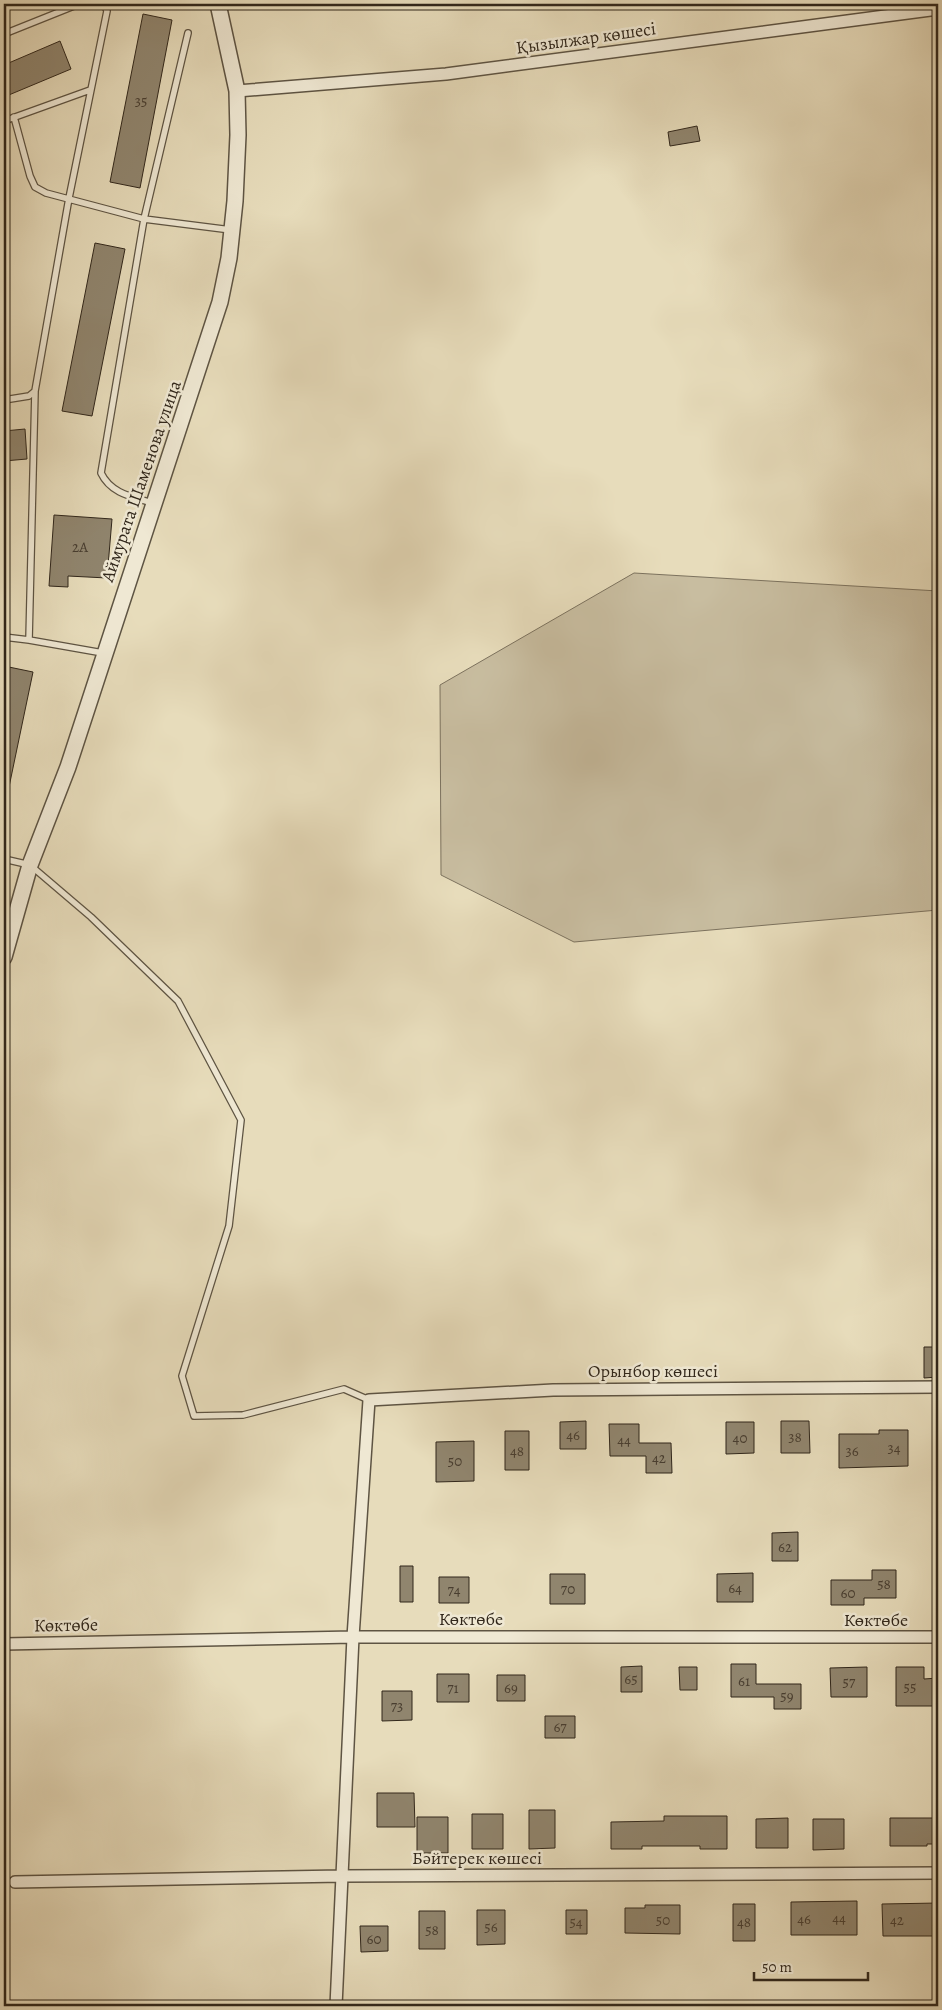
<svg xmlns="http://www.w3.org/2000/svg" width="942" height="2010" font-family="Alegreya,serif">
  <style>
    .green { fill: #c8bda0; stroke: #7c725e }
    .building { fill: #90856e; stroke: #31271b }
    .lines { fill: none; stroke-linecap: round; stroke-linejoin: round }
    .service-casing { stroke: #5e5443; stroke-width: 8 }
    .minor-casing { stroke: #5e5443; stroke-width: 14 }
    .tertiary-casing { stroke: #5e5443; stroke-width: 18 }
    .service { stroke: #efe8d3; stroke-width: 5.5 }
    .minor { stroke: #efe8d3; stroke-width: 11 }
    .tertiary { stroke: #efe8d3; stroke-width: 15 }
    .labels { text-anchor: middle; stroke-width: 5; stroke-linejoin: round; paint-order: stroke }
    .number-label { font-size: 15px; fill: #493e30 }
    .street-label { font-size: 18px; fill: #31271b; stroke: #efe8d3 }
  </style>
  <rect width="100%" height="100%" fill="#e7dcbb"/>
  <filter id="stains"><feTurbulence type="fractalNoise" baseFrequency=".004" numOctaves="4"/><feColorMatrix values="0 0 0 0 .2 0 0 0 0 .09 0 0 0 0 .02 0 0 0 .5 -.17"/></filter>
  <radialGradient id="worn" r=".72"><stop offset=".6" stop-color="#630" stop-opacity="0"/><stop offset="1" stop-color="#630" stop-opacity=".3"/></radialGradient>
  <!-- green -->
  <path class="green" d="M634,573L938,591V910L574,942L441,875L440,685Z"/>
  <!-- building -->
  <path class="building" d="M143,14L172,20L140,188L110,182Z
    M60,41L71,69L4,97V65Z
    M697,126L700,141L670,146L668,132Z
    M95,243L125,249L92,416L62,411Z
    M25,429L27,459L4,461V431Z
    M54,515L112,519L107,578L68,576V587L49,586Z
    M4,666L33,672L9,787L4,786Z
    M924,1347H938V1377L924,1378Z
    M586,1421V1449H560V1422Z
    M781,1421H809L810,1453H781Z
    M726,1422H754V1453L726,1454Z
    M609,1424H639V1443H671L672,1473H646V1456H610Z
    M879,1430H908V1466L839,1468V1434H879Z
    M505,1431H529V1470H505Z
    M474,1441V1481L436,1482V1442Z
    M798,1532V1561H772V1533Z
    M400,1566H413V1602H400Z
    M872,1570H896V1598H864V1605H831V1580H872Z
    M753,1573V1602H717V1574Z
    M550,1574H585V1604H550Z
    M439,1577H469V1603H439Z
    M731,1664H756V1684H801V1709H774V1697H731Z
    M642,1666V1692H621V1667Z
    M679,1667H697V1690H680Z
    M867,1667V1697H831L830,1668Z
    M896,1667H924V1679L938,1678V1706H896Z
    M437,1674H469V1702H437Z
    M497,1675H525V1701H497Z
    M382,1691H412V1720L382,1721Z
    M545,1716H575V1738H545Z
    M377,1793H414L415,1827H377Z
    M529,1810H555V1848L529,1849Z
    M472,1814H503V1849H472Z
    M664,1816H727V1849H700V1846H642V1849H611V1822L664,1821Z
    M417,1817H448V1853H417Z
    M788,1818V1848H756V1819Z
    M890,1818H938V1844H927V1846H890Z
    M813,1819H844V1849L813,1850Z
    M857,1901V1935H791V1902Z
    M938,1903V1936H883L882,1904Z
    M733,1904H755V1941H733Z
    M645,1905H680V1934L625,1933V1908H645Z
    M477,1910H505V1944L477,1945Z
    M566,1910H587V1934H566Z
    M419,1911H445V1949H419Z
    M360,1926H388V1951L361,1952Z"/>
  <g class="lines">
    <defs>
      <path id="service" d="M188,33L144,219L231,230
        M4,34L79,4
        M14,117L30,176L35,187L46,193L144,219L101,473C111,494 133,497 153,503
        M4,121L90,90
        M4,400L29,396L35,391L69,198L107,11L104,4
        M4,637L29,640L35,391
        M29,640L103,653
        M4,859L30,865L91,917L178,1001L241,1120L229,1226L182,1376L194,1416L243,1415L344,1389L369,1400"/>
      <path id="minor" d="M237,91L446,74L938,9
        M4,1644L353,1637H938
        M15,1882L342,1876L938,1873
        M336,2006L353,1637L369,1400L553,1390L938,1387"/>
      <path id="tertiary" d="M4,957L30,865L68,767L220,302L229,258L235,201L238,135L237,91L218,4"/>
    </defs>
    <!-- service casing -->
    <use href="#service" class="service-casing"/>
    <!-- minor casing -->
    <use href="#minor" class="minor-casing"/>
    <!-- tertiary casing -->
    <use href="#tertiary" class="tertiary-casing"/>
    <!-- service -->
    <use href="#service" class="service"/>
    <!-- minor -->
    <use href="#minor" class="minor"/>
    <!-- tertiary -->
    <use href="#tertiary" class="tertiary"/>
  </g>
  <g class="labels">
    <!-- number labels -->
    <g class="number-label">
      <text x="141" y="106">35</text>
      <text x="80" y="552">2А</text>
      <text x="573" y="1440">46</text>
      <text x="795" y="1442">38</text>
      <text x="740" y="1443">40</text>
      <text x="624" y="1445">44</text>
      <text x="894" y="1453">34</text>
      <text x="517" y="1456">48</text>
      <text x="852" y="1456">36</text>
      <text x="659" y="1463">42</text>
      <text x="455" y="1466">50</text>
      <text x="785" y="1552">62</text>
      <text x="884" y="1589">58</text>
      <text x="735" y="1593">64</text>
      <text x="568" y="1594">70</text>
      <text x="454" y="1595">74</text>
      <text x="848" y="1598">60</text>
      <text x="631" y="1684">65</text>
      <text x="744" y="1686">61</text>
      <text x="849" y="1687">57</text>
      <text x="910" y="1692">55</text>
      <text x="453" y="1693">71</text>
      <text x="511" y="1693">69</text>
      <text x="787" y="1701">59</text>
      <text x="397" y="1711">73</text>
      <text x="560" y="1732">67</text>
      <text x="839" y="1923">44</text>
      <text x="804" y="1924">46</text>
      <text x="663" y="1925">50</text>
      <text x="897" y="1925">42</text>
      <text x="576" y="1927">54</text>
      <text x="744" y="1927">48</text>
      <text x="491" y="1932">56</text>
      <text x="432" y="1935">58</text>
      <text x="374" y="1944">60</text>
    </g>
    <!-- street labels -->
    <g class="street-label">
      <text transform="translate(586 38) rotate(-8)" y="6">Қызылжар көшесі</text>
      <text transform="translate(141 481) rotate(-71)" y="6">Аймурата Шаменова улица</text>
      <text x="653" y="1377">Орынбор көшесі</text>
      <text x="471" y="1625">Көктөбе</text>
      <text x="876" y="1626">Көктөбе</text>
      <text transform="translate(66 1625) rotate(-1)" y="6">Көктөбе</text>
      <text x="477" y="1864">Бәйтерек көшесі</text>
    </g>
  </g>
  <!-- margin -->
  <rect width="942" height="2010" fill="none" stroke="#e7dcbb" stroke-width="20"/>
  <rect x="5" y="5" width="932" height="2000" fill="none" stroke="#31271b" stroke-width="2.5"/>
  <rect x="10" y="10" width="922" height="1990" fill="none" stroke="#31271b"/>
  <!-- scale -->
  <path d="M754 1972v8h114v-8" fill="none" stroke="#31271b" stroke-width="2.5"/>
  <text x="762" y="1972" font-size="15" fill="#31271b" stroke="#efe8d3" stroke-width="4" paint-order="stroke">50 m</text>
  <rect width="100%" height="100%" filter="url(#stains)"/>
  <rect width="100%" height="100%" fill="url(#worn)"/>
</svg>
